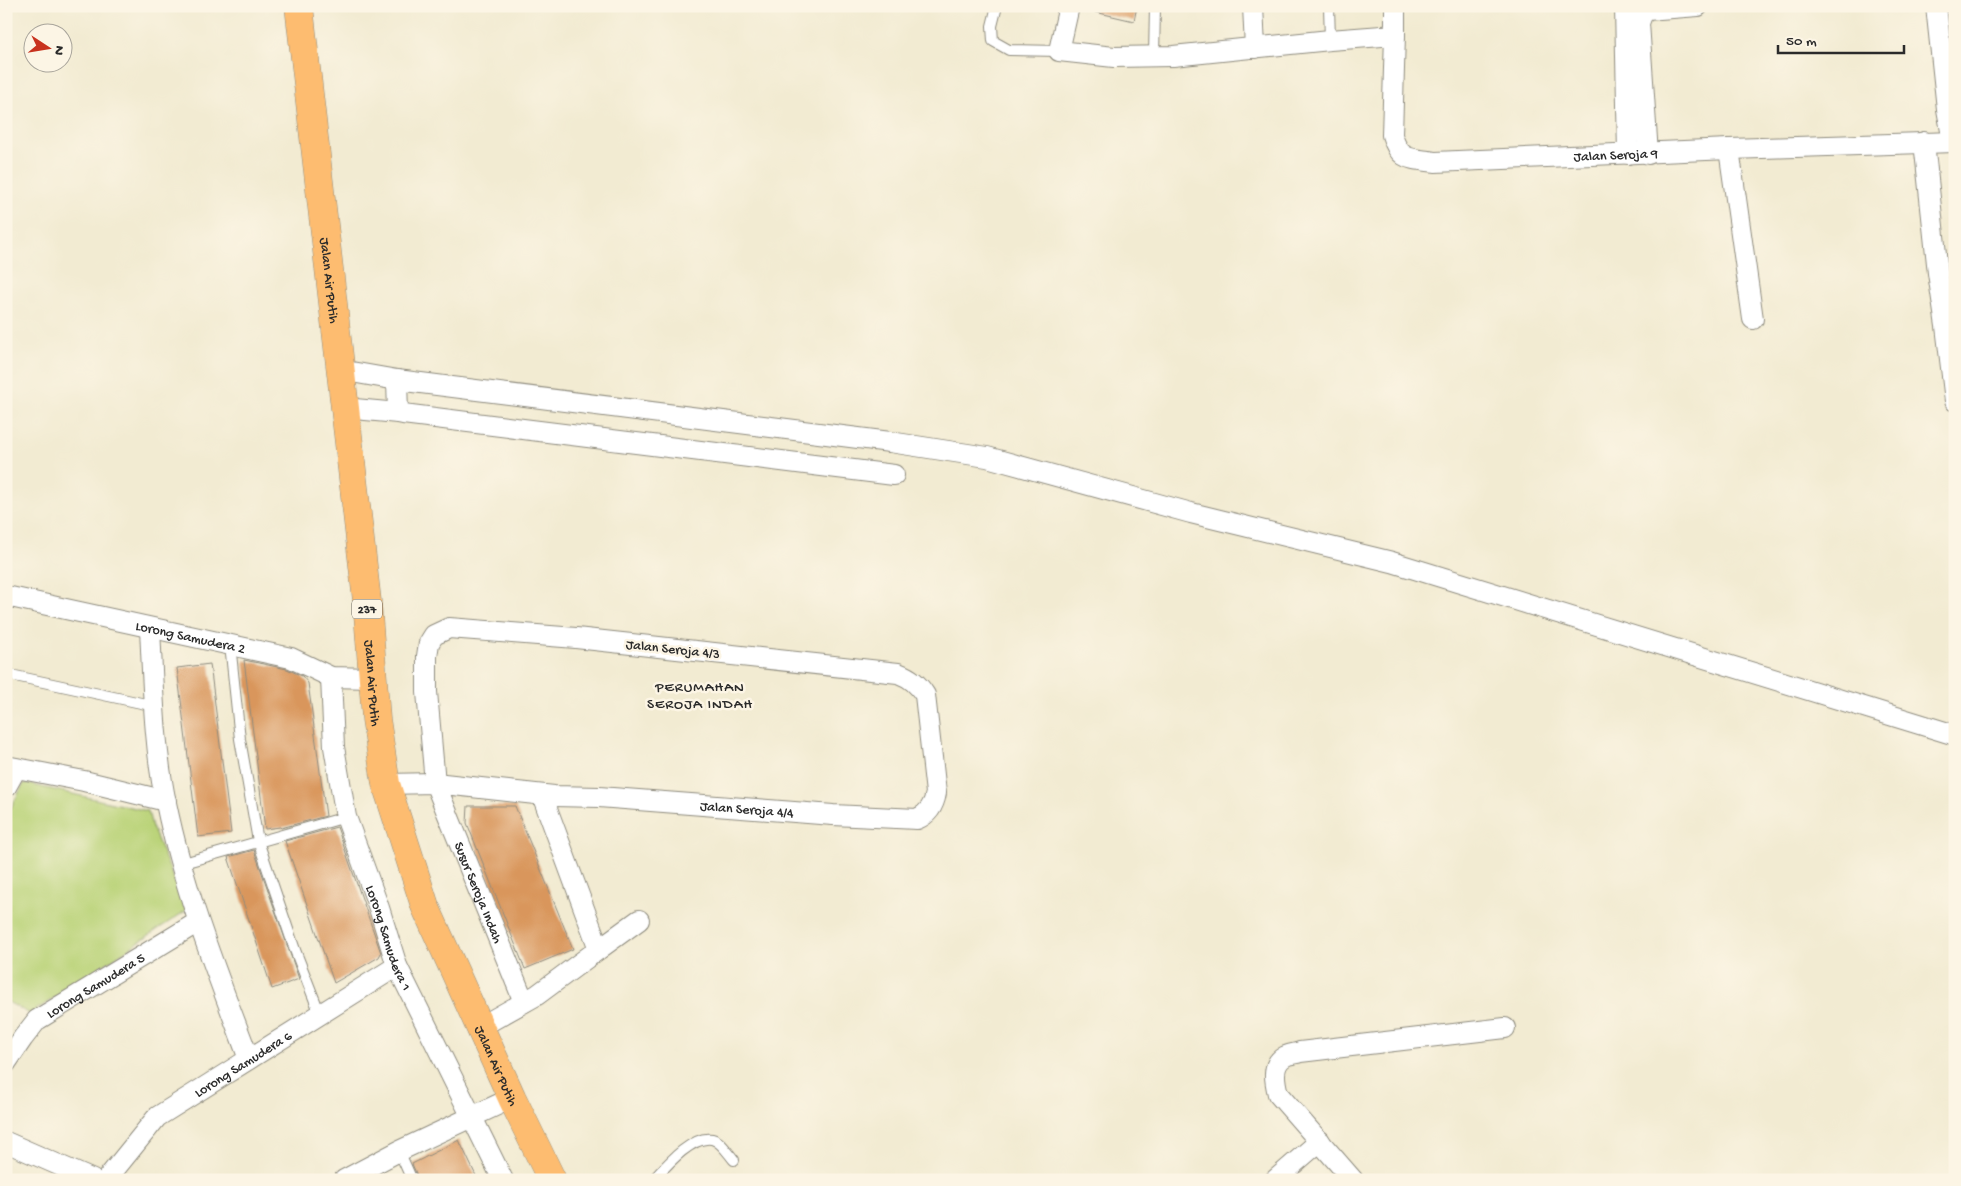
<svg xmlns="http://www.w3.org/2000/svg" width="1961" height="1186" font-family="'Gochi Hand',sans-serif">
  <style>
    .green { fill: #bad378; stroke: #727f52 }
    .building { fill: #d9965c }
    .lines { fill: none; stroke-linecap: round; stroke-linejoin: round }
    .service-casing { stroke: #8e8b7e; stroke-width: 12 }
    .minor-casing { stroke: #8e8b7e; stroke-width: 22 }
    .primary-casing { stroke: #8e8b7e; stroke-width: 29 }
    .service { stroke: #fff; stroke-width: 10 }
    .minor { stroke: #fff; stroke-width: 20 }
    .primary { stroke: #fdbc70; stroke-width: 28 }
    .labels { text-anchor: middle; stroke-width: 5; stroke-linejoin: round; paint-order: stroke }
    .shield { fill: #fcf5e5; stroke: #6a6863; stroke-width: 1 }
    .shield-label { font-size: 12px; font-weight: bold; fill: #2b2b2b }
    .street-label { font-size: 14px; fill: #2b2b2b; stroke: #fcf5e5 }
    .neighbourhood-label { font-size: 15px; letter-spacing: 1px; fill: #2b2b2b; stroke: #fcf5e5 }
  </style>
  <rect width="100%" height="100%" fill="#fcf5e5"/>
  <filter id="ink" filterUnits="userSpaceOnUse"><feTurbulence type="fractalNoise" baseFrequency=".02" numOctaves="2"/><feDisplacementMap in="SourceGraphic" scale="10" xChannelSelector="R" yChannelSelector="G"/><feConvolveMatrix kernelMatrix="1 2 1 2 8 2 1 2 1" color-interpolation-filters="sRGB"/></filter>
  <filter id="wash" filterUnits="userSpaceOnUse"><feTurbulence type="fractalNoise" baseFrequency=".0096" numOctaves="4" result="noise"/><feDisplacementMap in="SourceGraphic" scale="20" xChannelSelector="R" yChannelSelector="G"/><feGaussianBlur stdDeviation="1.12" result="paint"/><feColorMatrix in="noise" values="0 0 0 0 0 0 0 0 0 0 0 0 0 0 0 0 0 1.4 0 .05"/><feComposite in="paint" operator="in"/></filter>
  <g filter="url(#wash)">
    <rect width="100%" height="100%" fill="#f2ebd2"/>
    <!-- green -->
    <path class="green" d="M24,783L148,811L152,827L187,910L30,1014L6,1001V817Z"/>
    <g id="blocks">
      <!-- building -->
      <path class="building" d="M1096,6H1137L1134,21L1095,12Z
        M244,660L287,669L302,676L308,683L326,816L281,828L280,827L265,829Z
        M210,664L231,833L198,837L177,668Z
        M468,806H515L573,949L525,969L467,823Z
        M337,827L381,953L379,957L334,983L285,841Z
        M254,850L299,979L272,989L228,857Z
        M459,1140L478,1180H419L412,1164Z"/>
    </g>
  </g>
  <g filter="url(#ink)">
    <use href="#blocks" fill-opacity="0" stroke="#8e8b7e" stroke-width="1"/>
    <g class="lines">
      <defs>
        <path id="service" d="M997,6L992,26L993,41L1009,50L1059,51
          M1329,6L1330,40
          M1154,57L1155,6
          M230,644L240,739L258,841L295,950L320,1014
          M6,674L155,706
          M180,864L346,817
          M399,1151L412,1180
          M653,1180C665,1167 692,1135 712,1139C721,1141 728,1153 734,1160"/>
        <g id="minor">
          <path d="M1069,6L1059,51L1114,57L1173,56L1330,40L1395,35"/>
          <path d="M1253,6L1255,48"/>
          <path id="s1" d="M1395,6V35L1392,135C1400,162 1410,158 1435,162L1729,149L1955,142"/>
          <path d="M1625,6L1628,154"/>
          <path d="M1936,6L1947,109L1953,142"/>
          <path d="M1924,142L1938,273L1946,326L1955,401"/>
          <path d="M1729,149L1753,319"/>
          <path d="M1648,154L1639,23L1642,15L1647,10L1698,6"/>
          <path d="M340,370L397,380L890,442L987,457L1191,513L1392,562L1955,735"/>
          <path d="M397,380L398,413L403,414L894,475"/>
          <path d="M344,408L398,413"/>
          <path id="s2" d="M6,596L291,658L331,677L372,678"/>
          <path d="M150,629C153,686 154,746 166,803C184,891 217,974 249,1059"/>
          <path id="s3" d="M331,677L334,747L346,817L379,908L397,966L503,1180"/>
          <path d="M6,766L84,781L166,801"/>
          <path id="s4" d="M386,784L435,783L554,796L599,797L833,815L917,819C929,814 934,805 936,793L925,695C918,684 911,678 898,673L576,638L449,628L434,635L429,643L427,656V692L435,783L524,1002"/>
          <path d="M6,787L16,769"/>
          <path d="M599,949L639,920"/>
          <path d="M480,1027L537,995L599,949L542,795"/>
          <path id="s5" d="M6,1063L23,1038L37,1020L198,922"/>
          <path d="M6,1142L93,1180"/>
          <path id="s6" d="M106,1180L157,1117L397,966"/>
          <path d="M344,1180L399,1151L512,1098"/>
          <path d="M1275,1180L1320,1141"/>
          <path d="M1353,1180L1278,1094C1275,1082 1271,1065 1284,1057C1288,1054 1295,1054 1300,1052L1505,1028"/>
        </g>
        <g id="primary">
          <path id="s7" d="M299,6L367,601L376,719L386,784L425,906L512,1098L552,1180"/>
        </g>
      </defs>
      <!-- service casing -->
      <use href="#service" class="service-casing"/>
      <!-- minor casing -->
      <use href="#minor" class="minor-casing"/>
      <!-- primary casing -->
      <use href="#primary" class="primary-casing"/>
      <!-- service -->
      <use href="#service" class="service"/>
      <!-- minor -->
      <use href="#minor" class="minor"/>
      <!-- primary -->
      <use href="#primary" class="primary"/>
    </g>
  </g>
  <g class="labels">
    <!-- shield labels -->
    <rect class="shield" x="352" y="599.5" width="30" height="19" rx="4"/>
    <g class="shield-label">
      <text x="367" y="613">237</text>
    </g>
    <!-- street labels -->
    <g class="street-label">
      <text dy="5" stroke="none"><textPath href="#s1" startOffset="366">Jalan Seroja 9</textPath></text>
      <text dy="5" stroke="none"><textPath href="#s7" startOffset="276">Jalan Air Putih</textPath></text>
      <text dy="5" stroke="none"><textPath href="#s2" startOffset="189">Lorong Samudera 2</textPath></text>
      <text transform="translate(673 648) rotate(6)" y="5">Jalan Seroja 4/3</text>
      <text dy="5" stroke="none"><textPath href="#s7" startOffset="681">Jalan Air Putih</textPath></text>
      <text dy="5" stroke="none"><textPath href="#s4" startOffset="362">Jalan Seroja 4/4</textPath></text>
      <text dy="5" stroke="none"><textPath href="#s4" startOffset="1436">Susur Seroja Indah</textPath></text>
      <text dy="5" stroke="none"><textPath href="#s3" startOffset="269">Lorong Samudera 1</textPath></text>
      <text dy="5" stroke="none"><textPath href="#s5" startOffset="121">Lorong Samudera 5</textPath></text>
      <text dy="5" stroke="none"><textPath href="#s6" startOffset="182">Lorong Samudera 6</textPath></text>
      <text dy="5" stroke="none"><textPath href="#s7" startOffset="1086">Jalan Air Putih</textPath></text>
    </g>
    <!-- neighbourhood labels -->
    <g class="neighbourhood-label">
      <text x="700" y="691">PERUMAHAN<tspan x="700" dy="17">SEROJA INDAH</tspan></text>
    </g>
  </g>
  <!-- margin -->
  <rect width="1961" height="1186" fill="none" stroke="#fcf5e5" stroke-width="25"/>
  <!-- north arrow -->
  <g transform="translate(48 48) rotate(102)"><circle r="24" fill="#fcf5e5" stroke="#a8a49b"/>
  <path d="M0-4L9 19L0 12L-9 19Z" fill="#c8321e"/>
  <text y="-8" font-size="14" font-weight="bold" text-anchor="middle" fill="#2b2b2b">N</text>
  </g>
  <!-- scale -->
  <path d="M1778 45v8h126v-8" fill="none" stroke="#2b2b2b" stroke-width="2.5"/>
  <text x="1786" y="45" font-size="15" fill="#2b2b2b" stroke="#fcf5e5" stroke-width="4" paint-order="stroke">50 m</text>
</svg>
